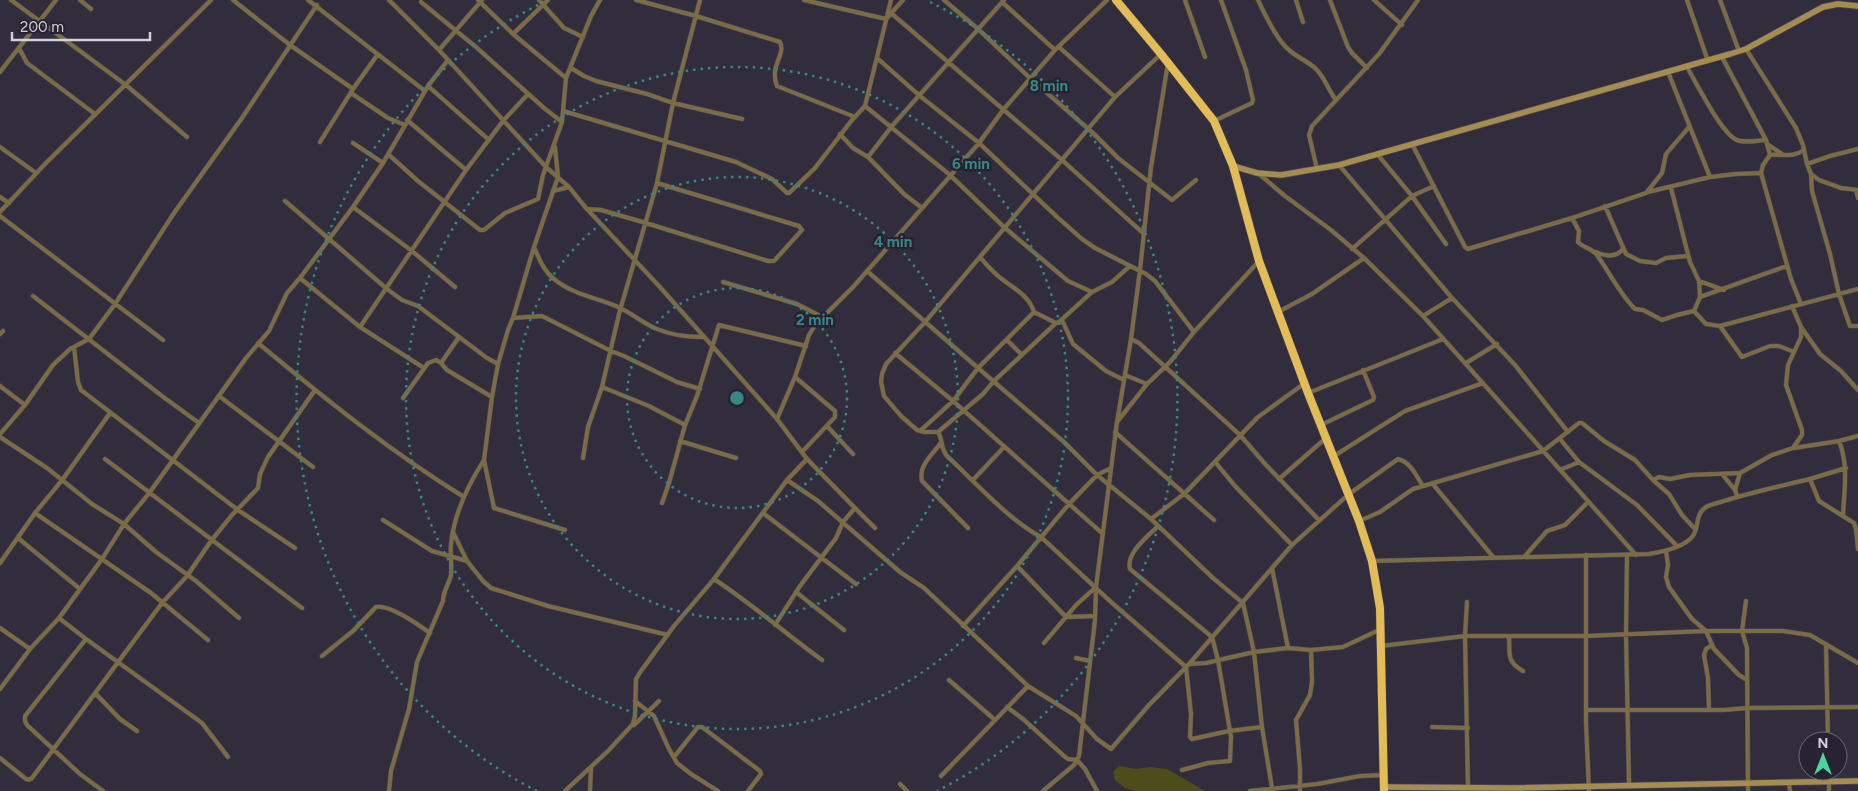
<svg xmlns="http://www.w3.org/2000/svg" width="1858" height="791" font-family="Figtree,sans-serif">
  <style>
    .green { fill: #4c4d1b }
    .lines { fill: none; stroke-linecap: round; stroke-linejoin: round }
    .street-casing { stroke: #4f4a59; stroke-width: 5 }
    .secondary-casing { stroke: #4f4a59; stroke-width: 7 }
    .highway-casing { stroke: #4f4a59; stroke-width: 9 }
    .street { stroke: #7b6c46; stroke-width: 4 }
    .secondary { stroke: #a48d4e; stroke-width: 5.5 }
    .highway { stroke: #e2bd57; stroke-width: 8 }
    .ring { fill: none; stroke: #368884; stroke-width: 2.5; stroke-dasharray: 2.5 5 }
    .centre { fill: #368884; stroke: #282333; stroke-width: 2.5 }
    .ring-label { font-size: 15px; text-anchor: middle; font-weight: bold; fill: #368884; stroke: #282333; stroke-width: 5; stroke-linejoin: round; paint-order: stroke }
  </style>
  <rect width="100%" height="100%" fill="#322d3d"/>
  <!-- green -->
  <path class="green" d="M1119,766L1136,769L1150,767L1167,769L1205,791H1135L1125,788L1115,780L1113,772Z"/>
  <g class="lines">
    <defs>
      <path id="street" d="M11,0L126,85L187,137
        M80,0L91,9
        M233,0L290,45L353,89
        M308,0L425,91
        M389,0L439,50L546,167L569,187L586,208L659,286L777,419
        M478,0L513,34L566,78
        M539,0L564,28L583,37
        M636,0L696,16L780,42C786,56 769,65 777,86L855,117
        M804,0L886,19L903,0
        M944,0L977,28L1031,79L1093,133L1118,158L1172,200L1196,180
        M1185,0L1205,57
        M1258,0C1264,13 1278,41 1289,50C1297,57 1307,61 1315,68C1325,77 1328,90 1336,100
        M1296,0L1303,22
        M1330,0L1348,47L1352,53L1367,68
        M1374,0L1402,25
        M1687,0L1708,61
        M1720,0L1739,51
        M421,2L476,47L544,108L562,122
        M1002,2L1055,50
        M891,13L1062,160L1143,233
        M513,34L548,0
        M1059,47L1115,97
        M19,48L27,63L95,114
        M1746,49L1796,128L1803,145L1807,164L1811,174L1819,180L1841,188L1858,190
        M439,50L482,0
        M1161,54L1115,97L925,322L886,364L882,374L881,382L884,396L901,416L917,430L924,432H938C943,439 940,448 947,456C974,481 1010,521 1041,537L1111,602L1186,667L1191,714L1190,737L1192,739L1229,731L1262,727
        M1722,57L1766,140L1770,155
        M877,58L920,96L979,143L1056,216L1082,239L1095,248L1146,274L1155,281L1194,332
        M1687,67C1697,84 1719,129 1735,139C1742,144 1758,140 1766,140
        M571,68L584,76L596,81L647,94L673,103L742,119
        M0,72L56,0
        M1668,72L1710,177
        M428,86L489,140
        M351,93L388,118L405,125
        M865,106L950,175L1005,228L1068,281L1092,292
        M563,111L736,162L772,179L787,193H789L815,168L852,120L865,106L891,0
        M407,120L466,170
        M1214,121L1252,103L1253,100L1246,70L1221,0
        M840,134L853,148L868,157L904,194L922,208
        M320,142L353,89L378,54
        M353,143L383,163
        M1412,144L1465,247L1468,249L1572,218L1646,193L1662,173L1666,154L1689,127
        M1767,144L1782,154
        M0,147L36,173
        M388,154L418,181L480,230H484L505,213L538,199L543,175L562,122L566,78L591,16L600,0
        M1378,155L1412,196L1446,244
        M868,157L892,126L1004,0
        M1807,164L1830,156L1858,149
        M1339,165L1452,298L1515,365L1568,432
        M1317,169L1309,135L1312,126L1379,54L1418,0
        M1761,173L1791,279L1801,304
        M1259,174L1285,196L1331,230L1364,258L1423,316L1636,555
        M1811,174L1812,191L1830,254L1839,294L1850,326H1858
        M1856,190L1858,198
        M553,191L569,187
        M1648,192L1710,177L1736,174L1761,173L1763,165L1770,155C1782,154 1793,158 1804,150
        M0,197L9,203
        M285,201L387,289L402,300L418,306L487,358L498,364
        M1605,206L1626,254L1640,261L1656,263L1666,258L1688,256
        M353,207L412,251L455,287
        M587,209L601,210L646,223L768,261H774L802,230L799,226L657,183
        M0,212L45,164L211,0
        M0,216L163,340
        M1572,218L1579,231L1578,242C1583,248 1592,248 1597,255C1610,273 1619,293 1635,309L1643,310L1662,320L1677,315L1694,311L1700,297L1699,281L1690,262L1671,188
        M534,247C539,259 544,271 554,279C573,295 599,298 620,308C633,314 644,324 657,329C671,335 686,337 702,337
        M1352,249L1412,196L1434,186
        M1596,252C1605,256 1616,258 1623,249
        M980,257C985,263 990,269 997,275C1009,286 1029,294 1034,312
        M867,271L978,368L1034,312L1056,323L1059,322L1092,292L1112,282L1130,266
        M300,278L360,327L424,368
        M1699,281L1724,290
        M723,282L797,304L824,318
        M33,296L162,396L199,423
        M1700,297L1787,266
        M1792,306L1801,327L1820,354L1841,371L1858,390
        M1694,311L1706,324L1720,326
        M1278,312L1312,294L1364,258
        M1423,316L1452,298
        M513,318L542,316L611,351L624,356L677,382L700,389
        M1062,320L1073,344L1106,371L1124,380
        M360,327L466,170L503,121L528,94
        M0,334L3,331
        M1131,339L1139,343L1240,435L1266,465L1319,520
        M1007,340L1022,355
        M258,343C324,398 391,452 464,497
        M74,347L78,382L81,390L238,510L295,548
        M1794,352L1779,346H1770L1742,357L1720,326L1858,289
        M895,353L953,401L1103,534
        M441,363L447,370L492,397L484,460L494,508L565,530
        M1466,363L1497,344
        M1125,375L1147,384
        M795,377L835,411V417L802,452
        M0,386L25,405
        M602,387L649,406L685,425
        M1308,393L1443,339
        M219,396L313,467
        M492,397L498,364L508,330L513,318L534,247L558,177L555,147
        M403,398L428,363L436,360L441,363L459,337
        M1117,422L1147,384L1170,362L1194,332L1259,261
        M1321,425L1373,400L1374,397L1363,370
        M827,426L853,454
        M920,431L953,401L978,368L1064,442L1097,475L1151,519L1213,578L1243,603L1254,652L1262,727L1272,788
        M938,432L983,394L993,382L1056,323
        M1115,432L1214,520
        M0,434L25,405L53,365L70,349L89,339L115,304L174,213L242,118L317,5
        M0,437L47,468L92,504L124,524L156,552L196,581L239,618
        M1560,439L1579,462L1637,505L1677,546
        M680,441L736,458
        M1839,441C1849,466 1844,490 1843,516
        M940,444C932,455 918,466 922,481L968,528
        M1794,448L1839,441L1858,436
        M1334,456L1405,411L1483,383
        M583,458L588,427L602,387L619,314L657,183L673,103L700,0
        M105,459L302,608
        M1216,463L1235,486L1292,545
        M1560,470L1579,462
        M1722,474L1735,490L1737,496
        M1279,479L1326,438
        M1810,479L1846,468
        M787,480L818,501L900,572L924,588L1028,686L1076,716L1097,739L1111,749L1149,705L1189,664L1292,545L1349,494L1398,459C1411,462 1416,476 1423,486
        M973,480L1004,447
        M1653,480L1659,477L1670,479L1690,475L1740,473L1772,455L1793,448L1802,435V430L1786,385L1788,365L1801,337V327
        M1432,483L1494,558
        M1735,490L1740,473
        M662,503L669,483L685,425L697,396L719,325L806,346
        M855,508L875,528
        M35,513L151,593L208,640
        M763,513L856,584
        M1151,519L1184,494L1258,417L1305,383
        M383,520L432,551L467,561
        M1359,521L1380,512L1413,489L1543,451L1579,423H1582L1604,441L1635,460L1653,480L1669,494L1682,515L1695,529
        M1157,527C1147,537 1126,553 1130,569L1212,637L1218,660L1231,737L1230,761L1208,763L1182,770
        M453,532L467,561L483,581L491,588L548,606L668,635
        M18,538L80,589
        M1666,551L1668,565L1666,577L1669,587L1692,619L1706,631L1714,649L1739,675L1747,680
        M1586,555V723L1589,791
        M1627,555L1626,635L1629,784
        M1525,556L1547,531L1565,525L1588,502
        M1372,561L1649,554C1661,552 1684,547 1692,537C1700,528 1694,515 1706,507C1712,504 1718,503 1724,501C1752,492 1781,486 1810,479L1819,501L1854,523L1856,529L1858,549
        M0,563L35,513L63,479L110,413
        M1017,566L1066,617L1095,616
        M1272,568L1288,648
        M714,579C752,604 786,634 822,660
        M796,592L844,630
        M1746,601L1742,631L1747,648L1748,791
        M1467,602L1465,636L1468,788
        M59,618L86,639L202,723L228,757
        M775,625L800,586L836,538L843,522L855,508L807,459
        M963,626L1017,566L1069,504L1097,475L1111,468
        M0,628L30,649
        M1509,636C1510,653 1506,662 1523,671
        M86,639L25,716V721L27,725L80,774L103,791
        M1044,643L1076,605L1096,587
        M1826,644L1828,741
        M1381,646L1465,636H1586L1706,631H1783L1810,635L1858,663
        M322,656L353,631L376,607C390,604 419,625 430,633
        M1076,658L1090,661
        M1189,664L1206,663L1254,652L1288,648L1311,650L1343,647L1381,629
        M949,680L995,720
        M0,689L30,649L59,618L102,559L124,524L150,492L246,358L269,331L287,293L300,278L353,207L383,163L428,86L448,60
        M95,693L120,719L137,731
        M635,701L654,716L669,749L677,763L691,774L718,791
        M1007,707L1023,719L1064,756L1068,759L1077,760L1085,769L1097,791
        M1587,710H1724L1747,708L1858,707
        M1709,710L1708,678L1704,655L1706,649L1712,645
        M634,725L659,701
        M1432,727L1468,728
        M674,757L698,727H702L760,771L761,774L748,791
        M0,758L26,779L29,780L32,778L162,603L187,576L211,541L232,515L258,488L260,474L268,457L315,390
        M1829,771V791
        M941,776L1028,686
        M1789,783L1790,791
        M900,784L907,791
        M389,791L391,771L409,709L417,662L443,601C443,591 449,584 451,575C452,565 450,554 451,544C454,514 468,485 484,460
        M565,791L608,751L633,724L635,716L636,679L641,671L674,626L714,579L787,480L807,459L777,419L795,377L809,335L815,325L854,286L979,143L1003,110L1055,50L1107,0
        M590,791L591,768
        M1043,791L1074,765L1079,756L1095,620L1096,587L1117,422L1131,339L1140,270L1151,167L1168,63
        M1250,791L1317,784L1360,776L1384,775
        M1300,791V769L1296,720L1310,695L1312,682L1311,650"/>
      <path id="secondary" d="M1233,166L1257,173L1281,175L1339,165L1730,54L1746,49L1823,7L1838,4L1858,6
        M1384,787L1511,788L1858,781"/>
      <path id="highway" d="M1116,0L1161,54L1214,121L1233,166L1259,261L1282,323L1308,393L1359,521L1372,561L1380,608L1384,791"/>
    </defs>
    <!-- street casing -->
    <use href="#street" class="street-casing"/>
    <!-- secondary casing -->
    <use href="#secondary" class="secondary-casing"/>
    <!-- highway casing -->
    <use href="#highway" class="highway-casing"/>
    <!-- street -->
    <use href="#street" class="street"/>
    <!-- secondary -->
    <use href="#secondary" class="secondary"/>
    <!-- highway -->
    <use href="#highway" class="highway"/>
  </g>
  <!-- distance rings -->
  <g class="ring">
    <circle cx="737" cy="398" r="110"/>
    <circle cx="737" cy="398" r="221"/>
    <circle cx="737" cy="398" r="331"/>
    <path d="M537 791A441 441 0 0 1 544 2M930 2A441 441 0 0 1 937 791"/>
  </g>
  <circle cx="737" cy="398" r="8" class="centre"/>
  <g class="ring-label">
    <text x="1049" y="91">8 min</text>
    <text x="971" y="169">6 min</text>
    <text x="893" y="247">4 min</text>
    <text x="815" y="325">2 min</text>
  </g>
  <!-- north arrow -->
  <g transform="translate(1823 756)"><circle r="24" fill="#282333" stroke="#6c6876"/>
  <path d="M0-4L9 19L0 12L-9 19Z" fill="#4ed399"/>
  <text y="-8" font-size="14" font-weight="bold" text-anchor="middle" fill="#d3d0da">N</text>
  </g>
  <!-- scale -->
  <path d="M12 32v8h138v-8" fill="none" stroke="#d3d0da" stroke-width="2.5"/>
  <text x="20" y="32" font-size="15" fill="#d3d0da" stroke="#282333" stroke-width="4" paint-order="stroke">200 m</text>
</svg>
